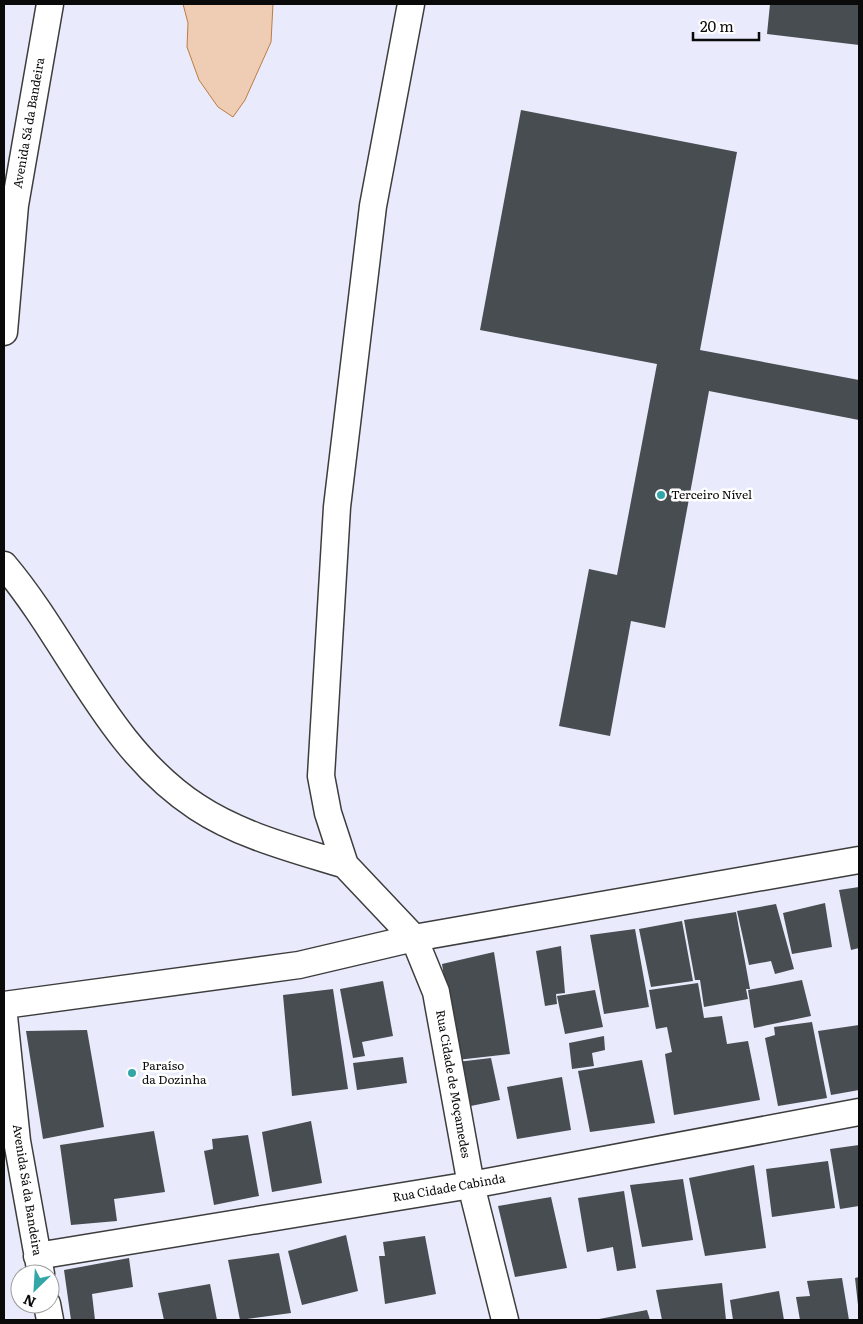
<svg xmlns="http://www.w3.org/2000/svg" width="863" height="1324" font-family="Literata,serif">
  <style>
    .water { fill: #eecdb4; stroke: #bc7c43 }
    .building { fill: #474d51 }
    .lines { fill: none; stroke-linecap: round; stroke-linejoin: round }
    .minor-casing { stroke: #3d3d3d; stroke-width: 29 }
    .minor { stroke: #fff; stroke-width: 26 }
    .poi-dot { fill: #33a6a8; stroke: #fff; stroke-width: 2 }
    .labels { text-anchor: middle; stroke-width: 5; stroke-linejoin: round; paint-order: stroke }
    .street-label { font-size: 12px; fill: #0a0a0a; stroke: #fff }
    .poi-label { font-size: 12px; fill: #0a0a0a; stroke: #fff; text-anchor: start }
  </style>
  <rect width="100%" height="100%" fill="#e9ebfc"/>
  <!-- water -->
  <path class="water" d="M183,4H273L271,42L245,100L233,117L218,107L199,80L187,47L188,23Z"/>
  <!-- building -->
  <path class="building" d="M770,4H859V45L767,34Z
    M521,110L737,152L700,350L859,380V420L709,391L665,628L631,621L610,736L559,726L589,569L617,575L657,364L480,330Z
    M859,887V948L851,950L839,890Z
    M825,903L832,947L792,954L783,913Z
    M776,904L794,969L775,974L771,961L749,965L737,911Z
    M736,912L750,989H746L748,999L704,1007L700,980H695L684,920Z
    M682,921L693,981L651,987L639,929Z
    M635,929L649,1007L604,1014L590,935Z
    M561,946L565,993L556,994L557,1004L545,1006L536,951Z
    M494,952L510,1054L457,1060L442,964Z
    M802,980L811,1016L754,1028L748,990Z
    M383,981L393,1036L362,1042L365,1056L353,1058L340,989Z
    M698,983L704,1018L722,1016L727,1044L748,1041L760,1100L674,1115L665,1054L672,1052L667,1027L656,1029L649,990Z
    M333,989L348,1089L292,1096L283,995Z
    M595,990L603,1027L565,1034L557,996Z
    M812,1022L827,1098L778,1106L765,1038L775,1035L774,1027Z
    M859,1025V1090L831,1095L818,1031Z
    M87,1030L104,1127L43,1139L26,1031Z
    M604,1036L605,1050L592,1053L594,1066L572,1069L569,1043Z
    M403,1057L407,1083L357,1090L353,1063Z
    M491,1058L500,1100L466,1107L457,1062Z
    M642,1060L655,1123L590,1132L578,1071Z
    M562,1077L571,1130L517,1139L507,1087Z
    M311,1121L322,1183L272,1192L262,1132Z
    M154,1131L165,1192L114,1199L117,1221L71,1225L60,1145Z
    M248,1135L259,1196L214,1205L204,1151L213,1149L212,1139Z
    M859,1145V1206L840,1209L830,1149Z
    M828,1161L835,1208L772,1217L766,1169Z
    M754,1165L766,1248L705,1256L689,1178Z
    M683,1179L693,1240L642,1247L630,1185Z
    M624,1191L636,1268L617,1271L613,1247L587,1252L578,1198Z
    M551,1197L567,1268L515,1277L498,1206Z
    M346,1235L358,1291L302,1305L288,1251Z
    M425,1236L436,1294L385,1304L379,1256H385L383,1242Z
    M279,1253L291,1313L240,1320L228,1260Z
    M129,1258L133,1287L92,1294L95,1320H71L64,1270Z
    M859,1277V1305H858L855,1278Z
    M842,1278L849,1320H800L796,1297L810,1296L807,1281Z
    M722,1283L726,1320H662L656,1290Z
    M210,1284L217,1320H164L158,1293Z
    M779,1291L784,1320H733L730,1300Z
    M647,1310L650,1320H599V1319Z"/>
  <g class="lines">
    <defs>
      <path id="minor" d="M411,4L373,206L337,507L321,776L328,813L345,865L414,938L436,992L471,1185L505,1320
        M4,332L15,205L50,4
        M4,565C70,643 108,749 197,807C241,836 294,849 345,865
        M4,1005L299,965L414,938L859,860
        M4,1016L17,1141L41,1274
        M37,1256L471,1185L859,1112
        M47,1304L50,1320"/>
    </defs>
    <!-- minor casing -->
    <use href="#minor" class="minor-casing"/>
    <!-- minor -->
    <use href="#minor" class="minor"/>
  </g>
  <!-- markers -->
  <g class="poi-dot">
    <circle cx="661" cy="495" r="5"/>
    <circle cx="132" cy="1073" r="5"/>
  </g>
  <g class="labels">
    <!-- street labels -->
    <g class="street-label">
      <text transform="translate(29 123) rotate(-80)" y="4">Avenida Sá da Bandeira</text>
      <text transform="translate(453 1084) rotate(80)" y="4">Rua Cidade de Moçamedes</text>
      <text transform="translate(449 1188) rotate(-10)" y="4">Rua Cidade Cabinda</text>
      <text transform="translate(27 1190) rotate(81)" y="4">Avenida Sá da Bandeira</text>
    </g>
    <!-- poi labels -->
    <g class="poi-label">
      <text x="671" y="499">Terceiro Nível</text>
      <text x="142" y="1070">Paraíso<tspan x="142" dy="14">da Dozinha</tspan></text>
    </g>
  </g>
  <!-- border -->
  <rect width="863" height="1324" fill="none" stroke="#0a0a0a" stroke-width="10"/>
  <!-- north arrow -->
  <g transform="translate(35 1289) rotate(205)"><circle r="24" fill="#ffffff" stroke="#9d9d9d"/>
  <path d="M0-4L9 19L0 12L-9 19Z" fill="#33a6a8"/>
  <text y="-8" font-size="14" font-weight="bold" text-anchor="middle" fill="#0a0a0a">N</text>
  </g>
  <!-- scale -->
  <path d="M693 32v8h66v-8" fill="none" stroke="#0a0a0a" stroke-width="2.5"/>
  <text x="700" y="32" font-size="15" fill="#0a0a0a" stroke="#ffffff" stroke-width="4" paint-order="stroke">20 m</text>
</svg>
